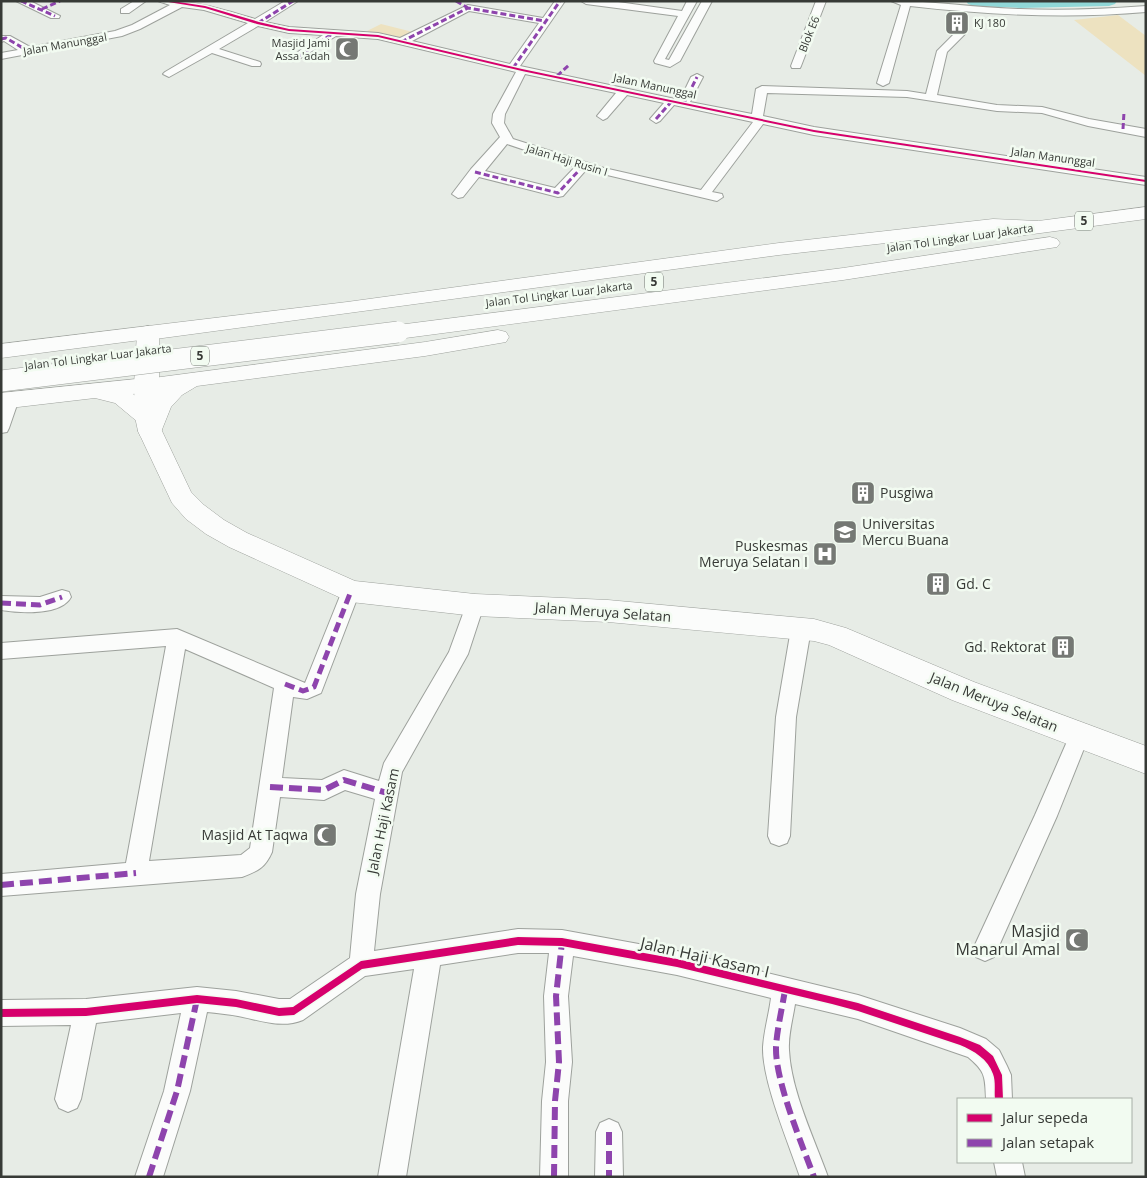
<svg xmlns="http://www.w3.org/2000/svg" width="1147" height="1178" font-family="'Open Sans',sans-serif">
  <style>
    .green { fill: #ede2c0 }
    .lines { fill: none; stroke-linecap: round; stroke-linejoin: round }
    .river { fill: #90d7d7; fill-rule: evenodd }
    .minor-casing { stroke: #9da19c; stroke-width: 2 }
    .secondary-casing { stroke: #9da19c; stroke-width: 1 }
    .primary-casing { stroke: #9da19c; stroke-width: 1 }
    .motorway-casing { stroke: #9da19c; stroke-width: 1 }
    .minor { fill: #fbfcfb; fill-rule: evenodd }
    .secondary { fill: #fbfcfb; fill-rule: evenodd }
    .primary { fill: #fbfcfb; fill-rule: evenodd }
    .motorway { fill: #fbfcfb; fill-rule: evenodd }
    .motorway-bridge-casing { stroke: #9da19c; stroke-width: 22; stroke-linecap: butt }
    .motorway-bridge { stroke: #fbfcfb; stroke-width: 21 }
    .quiet-far2 { stroke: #8e44ad; stroke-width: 3; stroke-dasharray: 6 3; stroke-linecap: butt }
    .quiet-far1 { stroke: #8e44ad; stroke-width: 5; stroke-dasharray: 10 5; stroke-linecap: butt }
    .quiet { stroke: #8e44ad; stroke-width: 6; stroke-dasharray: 13 6; stroke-linecap: butt }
    .cycleway-casing { stroke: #f2fbf1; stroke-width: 3 }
    .cycleway { fill: #d6006c; fill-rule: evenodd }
    .labels { text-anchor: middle; stroke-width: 5; stroke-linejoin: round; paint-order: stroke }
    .far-poi-label { font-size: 11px; fill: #373a36; stroke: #f2fbf1; text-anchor: start }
    .far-street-label { font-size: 11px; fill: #373a36; stroke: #f2fbf1 }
    .shield { fill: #f2fbf1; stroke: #6f746e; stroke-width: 1 }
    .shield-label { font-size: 12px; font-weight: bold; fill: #373a36 }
    .poi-label { font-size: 14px; fill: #373a36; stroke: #f2fbf1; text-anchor: start }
    .street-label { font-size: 14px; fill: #373a36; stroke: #f2fbf1 }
    .near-poi-label { font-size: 16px; fill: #373a36; stroke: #f2fbf1; text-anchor: end }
    .near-street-label { font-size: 16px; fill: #373a36; stroke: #f2fbf1 }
  </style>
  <rect width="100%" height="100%" fill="#e7ece6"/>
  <!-- green -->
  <path class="green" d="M1118,15L1146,36V76L1074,20Z
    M381,24L413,32L399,40L367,31Z"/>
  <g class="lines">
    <!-- river -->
    <path class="river" d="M966,1H1117L1115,4L1109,6L1021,8L974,6L968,4Z"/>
    <defs>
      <path id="minor" d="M16,1H30L60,16L59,18H51Z
        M134,1H146L129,13H121V9Z
        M158,1C197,1 219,8 255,19L285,1H298L265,22L289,27L378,33L400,38L468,5L543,18L555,1H565L520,66L680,100L691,77L697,74L703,77L690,102L752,114L756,89L762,86L907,91L926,94L937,51L956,32L960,31L965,34L947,52L937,95L997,105L1042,107L1089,119L1146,129V137L1088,126L1042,113L997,111L907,97L767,93L763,116L814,127L1146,177V185L814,135L763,124L712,192L722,194L723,197L717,201L586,170L563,196L558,197L479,177L463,197L458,198L452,194L471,169L500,137L492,123L493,114L516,72L378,39L336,36L296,61L292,60L291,58L292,56L323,35L289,33L258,26L219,49L260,62L261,64L260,66H252L212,53L169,77L163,74L165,72L248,23L204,10L182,7L140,29L122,36L1,59V53L18,50L4,41L1,42V36H10L30,47L115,31L132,25L170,5ZM469,11L539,23L510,64L412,41ZM525,74L616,93L597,116L603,120L607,118L627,95L664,103L650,119L656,123L660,121L674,105L753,122L701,190L604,168L513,139L504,123L505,114ZM507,144L575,167L555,188L485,171Z
        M581,1H611L682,11L687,1H697L665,59L669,60L702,1H712L680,61L670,67L655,63L654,61L678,16L586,4Z
        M816,1H826L801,66L800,68H792L791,66Z
        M891,1C934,1 977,8 1020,9C1062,11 1104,9 1146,6V12C1067,19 989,15 910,6L889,83L883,86L877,83L901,5Z
        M11,394L17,395L19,399L9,428L7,432L1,433V404L5,395Z
        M351,584L358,586L360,591L321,693L307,699L293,697L282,778L322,780L344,770L379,781L384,763L449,652L468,600L475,598L482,600L484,605L468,654L402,772L380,894L374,951L518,929L562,930L677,951L858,995L960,1028L986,1039L999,1050L1007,1066L1011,1075L1012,1099H986C985,1077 986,1072 968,1057L858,1019L795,1004C793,1018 788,1035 789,1050C791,1091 814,1138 828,1177H800C789,1144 762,1081 763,1047C764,1031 769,1014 771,998L677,975L573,956L568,996L572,1062L568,1101V1177H540L542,1101L546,1062L544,996L549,953H518L440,965L406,1177H378L414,969L365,976L303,1020C281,1029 260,1020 238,1016C228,1014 217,1013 207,1012L190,1091L163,1177H135L164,1091L181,1013L96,1023L81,1099L77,1108L68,1112L59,1108L55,1099L71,1025L1,1026V1000L86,999L197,987L236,991L279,999H290L350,958L356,894L375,799L345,790L324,800L280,797L272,852C265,868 258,871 242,877L1,896V874L126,863L166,646L1,659V643L177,629L305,683L342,591L344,586ZM185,649L274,688L250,848L241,855L149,861Z
        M62,590L69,592L71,597C61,616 20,613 1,610V596L40,597Z
        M801,621L808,624L811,629L796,717L790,836L787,843L779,846L771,843L768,836L776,717L791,629L794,624Z
        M1079,727L1086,730L1089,736L1057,816L994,957L985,961L976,957L973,949L1035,815L1072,730Z
        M609,1119L618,1123L622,1132L623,1177H595L596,1132L600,1123Z
        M994,1162H1022L1025,1177H997Z"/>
      <path id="secondary" d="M148,326L156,328L159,333V417L162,431L191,492L204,505L224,520L247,533L355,581L475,594L608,600L814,619L846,628L974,682L1146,746V774L952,700L829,645L814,641L608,622L475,616L351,602L341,598L229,547L206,534L186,519L172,503L138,431L135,417L134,385L137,333L140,328Z"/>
      <path id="primary" d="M148,326L156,328L159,333L156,338L1,358V344Z
        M146,378L154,380L158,385L154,390L133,394L155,411L159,417L155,423L147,425L139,423L115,403L95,398L1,409V393Z"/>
      <path id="motorway" d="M1146,207V219L1018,236L1011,234L1009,232L993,231L779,255L148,340L140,338L137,333L140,328L148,326L347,302L779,243L993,219L1038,221Z
        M1050,237L1057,239L1060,243L1057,247L843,280L398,339L390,337L387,332L390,327L398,325L843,268Z
        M498,330L506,332L509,337L506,342L425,356L197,386L182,395L171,407L159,437L150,439L141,437L138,431L147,408L159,391L146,392L138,390L134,385L138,380L425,342Z"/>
    </defs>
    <!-- minor casing -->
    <use href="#minor" class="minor-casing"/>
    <!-- secondary casing -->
    <use href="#secondary" class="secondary-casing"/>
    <!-- primary casing -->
    <use href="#primary" class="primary-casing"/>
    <!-- motorway casing -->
    <use href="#motorway" class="motorway-casing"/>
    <!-- minor -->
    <use href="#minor" class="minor"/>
    <!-- secondary -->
    <use href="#secondary" class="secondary"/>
    <!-- primary -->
    <use href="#primary" class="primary"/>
    <!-- motorway -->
    <use href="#motorway" class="motorway"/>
    <defs>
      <path id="motorway-bridge" d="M1,381L398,332"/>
    </defs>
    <!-- motorway-bridge casing -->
    <use href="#motorway-bridge" class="motorway-bridge-casing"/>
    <!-- motorway-bridge -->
    <use href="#motorway-bridge" class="motorway-bridge"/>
    <!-- quiet-far2 -->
    <path class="quiet-far2" d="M21,1L55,16
      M456,1L468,8
      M42,9L60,1
      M258,23L293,1
      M1,39L6,38L28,51
      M401,42L468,8L545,21
      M296,58L332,34
      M513,68L560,1
      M557,76L569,65
      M684,103L697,77
      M656,119L672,101
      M1123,129L1124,112
      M475,172L558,193L583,166"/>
    <!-- quiet-far1 -->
    <path class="quiet-far1" d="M1,603L40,605L62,597
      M285,684L303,691L314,687L351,591"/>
    <!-- quiet -->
    <path class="quiet" d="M270,787L324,790L344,780L387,793
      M1,885L136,873
      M785,990C782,1009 777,1029 776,1047C775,1081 802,1144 814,1177
      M609,1132V1177
      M149,1177L177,1091L197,999
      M554,1177L555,1101L559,1062L556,996L562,942"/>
    <defs>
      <path id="cycleway" d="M162,1H172L205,6L259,22L289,29L378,35L522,69L814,130L1146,180V182L814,132L522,71L378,37L289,31L257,24L205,8Z
        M518,937L562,938L677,959L858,1003L960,1037L980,1045L993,1056L1002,1075L1003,1099H995C994,1092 996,1082 993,1074C988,1059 974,1051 960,1045L858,1011L832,1004L677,967L562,946L518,945L362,969L294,1015L279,1016L236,1007L197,1003L86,1016L1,1017V1009L86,1008L197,995L236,999L279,1008L293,1007L361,961Z"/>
    </defs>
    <!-- cycleway casing -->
    <use href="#cycleway" class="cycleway-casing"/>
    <!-- cycleway -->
    <use href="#cycleway" class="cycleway"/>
  </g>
  <!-- icons -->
  <defs>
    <symbol id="building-square" viewBox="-11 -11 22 22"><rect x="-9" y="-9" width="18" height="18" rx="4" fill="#757874" stroke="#f2fbf1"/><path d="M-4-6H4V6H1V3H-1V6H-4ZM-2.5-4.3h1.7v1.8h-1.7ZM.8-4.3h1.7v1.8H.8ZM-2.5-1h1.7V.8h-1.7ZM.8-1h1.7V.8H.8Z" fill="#fff"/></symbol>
    <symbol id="mosque-square" viewBox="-11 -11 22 22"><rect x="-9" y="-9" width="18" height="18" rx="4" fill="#757874" stroke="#f2fbf1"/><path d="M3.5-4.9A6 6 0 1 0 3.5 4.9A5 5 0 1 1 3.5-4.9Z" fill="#fff"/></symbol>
    <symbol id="university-square" viewBox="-11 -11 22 22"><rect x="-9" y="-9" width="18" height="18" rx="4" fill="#757874" stroke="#f2fbf1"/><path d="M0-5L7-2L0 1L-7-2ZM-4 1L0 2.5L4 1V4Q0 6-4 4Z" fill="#fff"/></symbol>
    <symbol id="hospital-square" viewBox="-11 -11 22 22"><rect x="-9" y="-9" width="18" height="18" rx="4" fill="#757874" stroke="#f2fbf1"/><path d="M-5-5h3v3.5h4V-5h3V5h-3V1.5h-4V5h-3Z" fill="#fff"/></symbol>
  </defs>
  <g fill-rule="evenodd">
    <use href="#building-square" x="943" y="9" width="28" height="28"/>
    <use href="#mosque-square" x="333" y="35" width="28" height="28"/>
    <use href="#building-square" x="849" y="479" width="28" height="28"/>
    <use href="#university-square" x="831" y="518" width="28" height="28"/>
    <use href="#hospital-square" x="811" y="540" width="28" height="28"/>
    <use href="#building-square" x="924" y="570" width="28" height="28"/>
    <use href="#building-square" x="1049" y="633" width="28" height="28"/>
    <use href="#mosque-square" x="311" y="821" width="28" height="28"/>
    <use href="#mosque-square" x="1063" y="926" width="28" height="28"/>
  </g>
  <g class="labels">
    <!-- far-poi labels -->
    <g class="far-poi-label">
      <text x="974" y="27">KJ 180</text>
      <text x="330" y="47" text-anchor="end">Masjid Jami<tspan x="330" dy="13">Assa 'adah</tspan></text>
    </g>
    <!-- far-street labels -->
    <g class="far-street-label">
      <text transform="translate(809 34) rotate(-68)" y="4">Blok E6</text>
      <text transform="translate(65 44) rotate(-10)" y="4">Jalan Manunggal</text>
      <text transform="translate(655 86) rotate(12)" y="4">Jalan Manunggal</text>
      <text transform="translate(1053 157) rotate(8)" y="4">Jalan Manunggal</text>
      <text transform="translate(567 160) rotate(17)" y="4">Jalan Haji Rusin I</text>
      <text transform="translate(960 238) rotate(-8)" y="4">Jalan Tol Lingkar Luar Jakarta</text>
      <text transform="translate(559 294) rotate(-7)" y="4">Jalan Tol Lingkar Luar Jakarta</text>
      <text transform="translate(98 357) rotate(-7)" y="4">Jalan Tol Lingkar Luar Jakarta</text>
    </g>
    <!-- shield labels -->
    <g class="shield">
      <rect x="1075" y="211.5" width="18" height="19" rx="4"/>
      <rect x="645" y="272.5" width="18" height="19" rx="4"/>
      <rect x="191" y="346.5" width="18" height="19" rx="4"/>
    </g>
    <g class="shield-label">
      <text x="1084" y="225">5</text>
      <text x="654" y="286">5</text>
      <text x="200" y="360">5</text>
    </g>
    <!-- poi labels -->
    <g class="poi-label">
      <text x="880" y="498">Pusgiwa</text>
      <text x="862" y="529">Universitas<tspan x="862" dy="16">Mercu Buana</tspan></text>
      <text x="808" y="551" text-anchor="end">Puskesmas<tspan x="808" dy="16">Meruya Selatan I</tspan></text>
      <text x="956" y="589">Gd. C</text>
      <text x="1046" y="652" text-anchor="end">Gd. Rektorat</text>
      <text x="308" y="840" text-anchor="end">Masjid At Taqwa</text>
    </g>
    <!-- street labels -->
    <g class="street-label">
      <text transform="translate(603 612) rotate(4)" y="5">Jalan Meruya Selatan</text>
      <text transform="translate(994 702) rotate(22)" y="5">Jalan Meruya Selatan</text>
      <text transform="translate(383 821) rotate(-78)" y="5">Jalan Haji Kasam</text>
    </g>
    <!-- near-poi labels -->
    <g class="near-poi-label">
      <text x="1060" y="937">Masjid<tspan x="1060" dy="18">Manarul Amal</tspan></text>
    </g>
    <!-- near-street labels -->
    <g class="near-street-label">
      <text transform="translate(705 957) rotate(13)" y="6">Jalan Haji Kasam I</text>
    </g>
  </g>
  <!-- border -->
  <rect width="1147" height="1178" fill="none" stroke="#373a36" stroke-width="5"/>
  <!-- legend -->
  <rect x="957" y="1098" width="175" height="65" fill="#f2fbf1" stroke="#a7aea6"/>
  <rect x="967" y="1114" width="25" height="8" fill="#d6006c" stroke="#a7aea6"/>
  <text x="1002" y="1123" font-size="15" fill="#373a36">Jalur sepeda</text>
  <rect x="967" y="1139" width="25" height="8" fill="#8e44ad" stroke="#a7aea6"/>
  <text x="1002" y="1148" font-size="15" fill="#373a36">Jalan setapak</text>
</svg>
